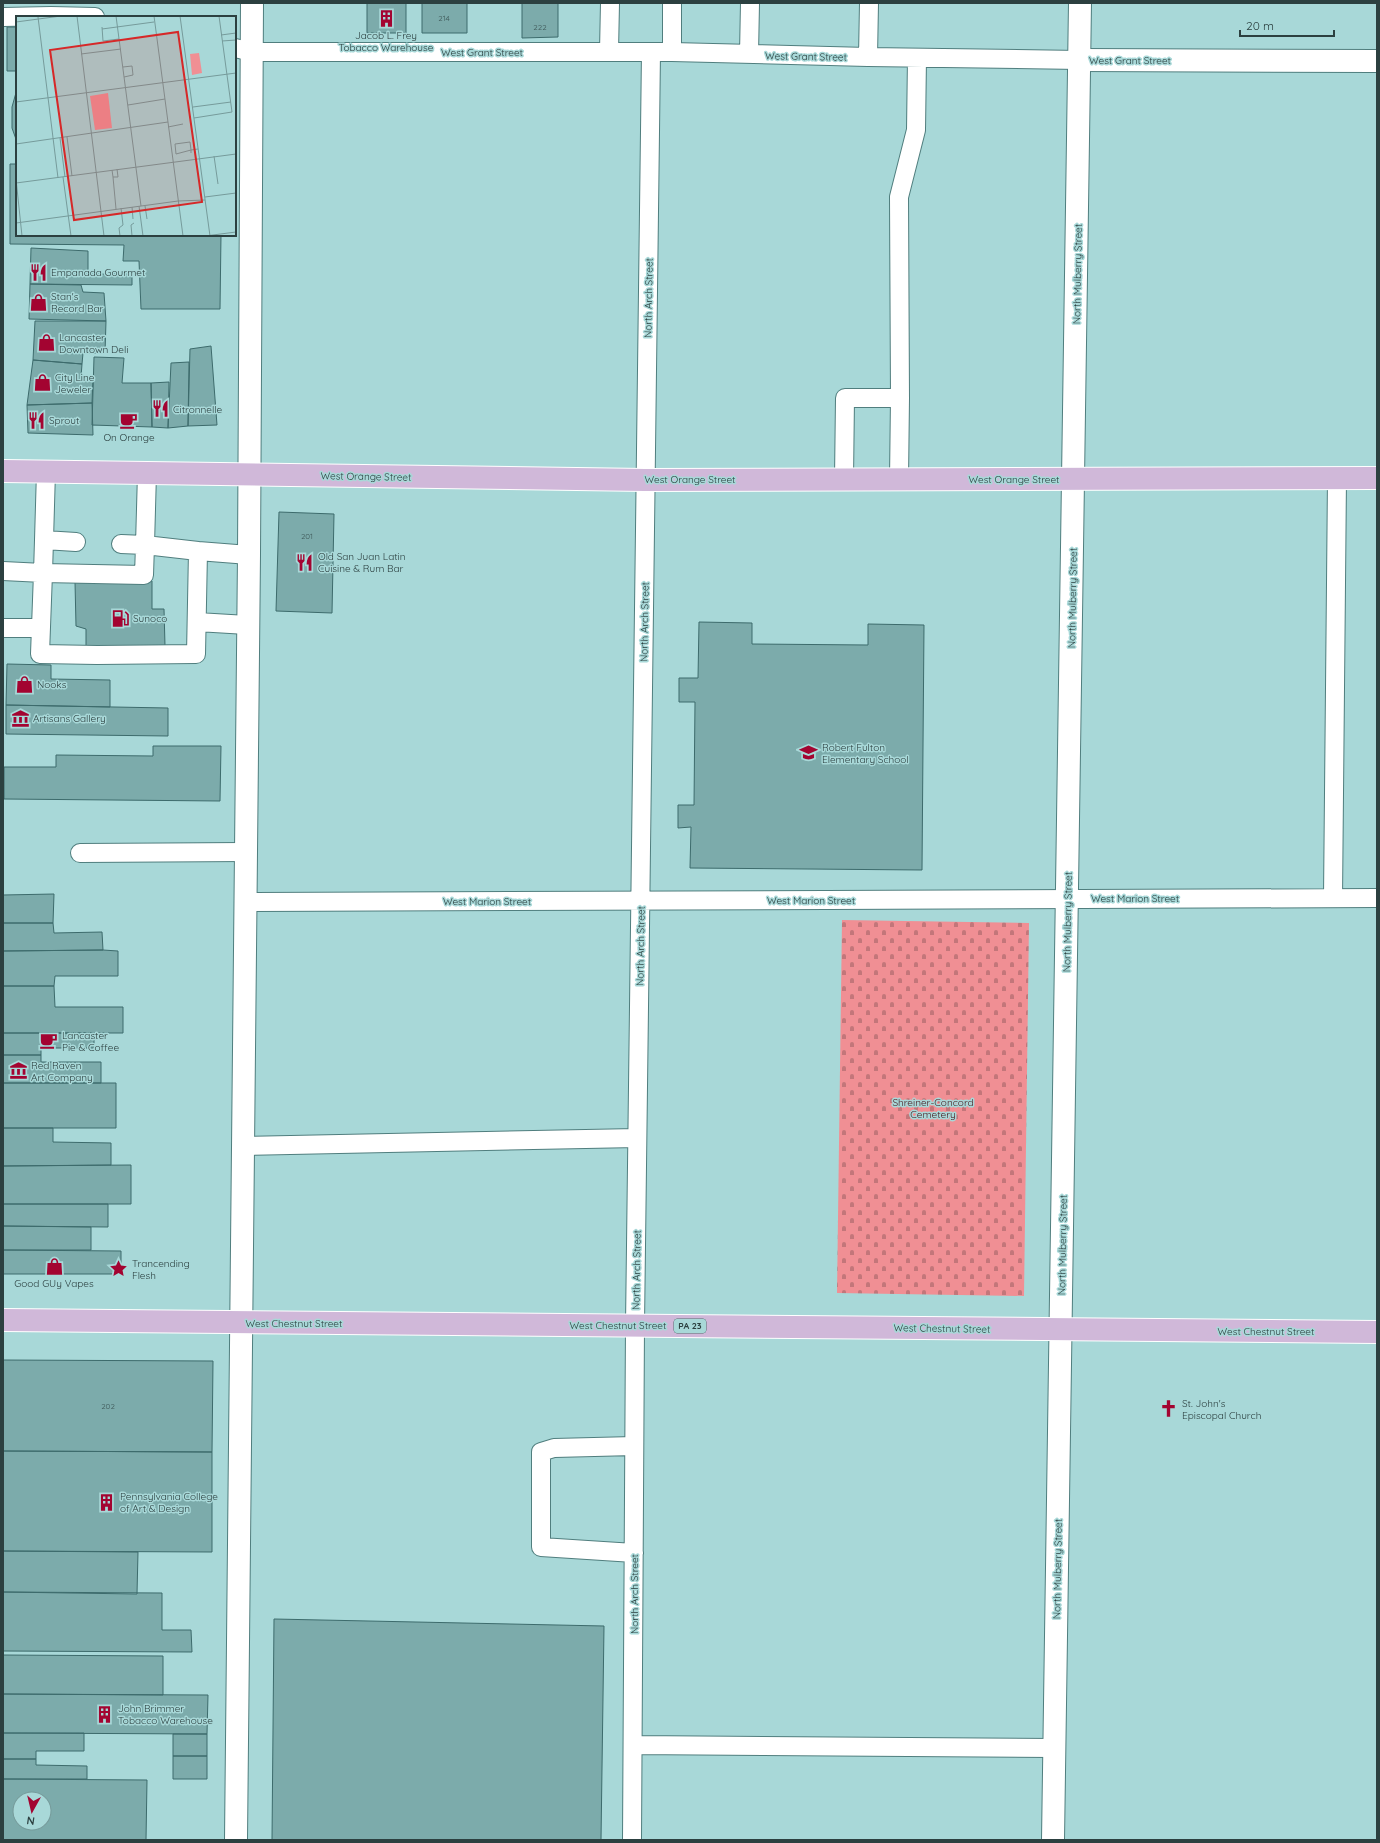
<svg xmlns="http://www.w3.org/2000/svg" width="1380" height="1843" font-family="Quicksand,sans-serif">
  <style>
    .cemetery { fill: url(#cemetery-stones) }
    .building { fill: #7cabab; stroke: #3d6b6c; fill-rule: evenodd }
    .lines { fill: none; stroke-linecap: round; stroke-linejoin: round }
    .service-casing { stroke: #507e7e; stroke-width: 20 }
    .minor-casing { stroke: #507e7e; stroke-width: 24 }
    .tertiary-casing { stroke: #507e7e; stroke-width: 24 }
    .primary-casing { stroke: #fff; stroke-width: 24 }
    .service { stroke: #fff; stroke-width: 18 }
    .minor { stroke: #fff; stroke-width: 22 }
    .tertiary { stroke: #fff; stroke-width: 22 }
    .primary { stroke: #d0b8d9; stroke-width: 22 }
    .labels { text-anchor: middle; stroke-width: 3; stroke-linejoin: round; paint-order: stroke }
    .number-label { font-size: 8px; fill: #405b5b }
    .shield { fill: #a8d8d8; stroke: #516e6e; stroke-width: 1 }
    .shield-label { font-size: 9px; font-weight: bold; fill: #2c4040 }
    .poi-label { font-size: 10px; fill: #2c4040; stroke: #a8d8d8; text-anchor: start }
    .street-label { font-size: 10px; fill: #2c4040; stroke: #a8d8d8 }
    .park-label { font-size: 10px; fill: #49151b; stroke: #a8d8d8 }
    .inset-road { fill: none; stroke: #769b9b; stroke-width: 1 }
    .view { fill: #d62828; fill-opacity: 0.15; stroke: #d62828; stroke-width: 2 }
    .inset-edge { fill: none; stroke: #2c4040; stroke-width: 2 }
  </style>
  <defs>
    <pattern id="cemetery-stones" width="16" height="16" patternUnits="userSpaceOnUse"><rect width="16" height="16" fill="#f08f94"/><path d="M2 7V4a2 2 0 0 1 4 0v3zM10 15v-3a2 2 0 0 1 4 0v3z" fill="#c3767a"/></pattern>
  </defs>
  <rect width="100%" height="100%" fill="#a8d8d8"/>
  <!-- cemetery -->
  <path class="cemetery" d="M842,920L1029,923L1024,1296L837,1293Z"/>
  <!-- building -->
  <path class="building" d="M367,3H406V33H367Z
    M422,3H467V33H422Z
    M522,3H558V37L522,38Z
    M7,27H17V71H7Z
    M17,89V142L12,128V107Z
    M10,164H17V235H221L220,309H141L139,261H123L124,245L10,244Z
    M31,248L88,251V274H132V285L30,284Z
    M30,284L81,285L83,292L104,293L106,321L29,319Z
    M35,321H106L105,353H83L82,364L33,360Z
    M211,346L217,425L188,426L190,349Z
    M94,357L124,358L122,383H151L152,427L92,425Z
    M33,360L82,364L81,377L93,379L92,403L27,405Z
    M189,362L188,426L168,428L171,363Z
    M169,382L168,428L152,427L151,383Z
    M92,403L93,435L28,433L27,405Z
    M279,512L334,514L332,613L276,611Z
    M152,581V609H164L165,646L86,647V629L76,626L75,582Z
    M699,622L752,623V644L868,645V624L924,625L922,870L690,868L691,827L678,828V805H694L695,702H679V678H698Z
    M7,664L51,665V679L110,680V707L6,705Z
    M6,705L168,708V736L6,734Z
    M153,746H221L220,801L4,799V767H56V755L153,756Z
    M54,894L53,923H3V895Z
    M3,923H53L54,933L102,932L103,950L3,951Z
    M103,950L118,951V976H55L54,986H3V951Z
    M3,986H54L55,1007H123V1033H3Z
    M3,1033H94V1048H41V1055H3Z
    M3,1055H41V1062H101V1083H3Z
    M3,1083H116V1128H3Z
    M3,1128H53V1142L111,1143V1165L3,1166Z
    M131,1165V1204H3V1166Z
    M3,1204H108V1227L3,1226Z
    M3,1226L91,1227V1250H3Z
    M3,1250L121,1251V1274H3Z
    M3,1360L213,1361L212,1452L3,1451Z
    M3,1451L212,1452V1552L3,1551Z
    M3,1551L138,1552L137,1594L3,1592Z
    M3,1592L162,1593V1630H191L192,1652L3,1651Z
    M274,1619L604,1626L601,1840H272Z
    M3,1655L163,1656V1695L3,1694Z
    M3,1694L208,1695L207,1734L3,1733Z
    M3,1733H84V1751H36V1759H3Z
    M173,1734H207V1756H173Z
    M173,1756H207V1779H173Z
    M3,1759H36V1765L87,1766V1779H3Z
    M3,1779L147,1780L146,1840H3ZM20,1799H44V1823H20Z"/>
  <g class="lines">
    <defs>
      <path id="service" d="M3,17L51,16L95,17
        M235,48L252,52H672L868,57L1080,60
        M609,51L610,3
        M672,52V3
        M749,54L750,3
        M868,57L869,3
        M900,398L899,197L916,130L917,58
        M46,471L44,540L76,542
        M844,479L845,398H900L899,479
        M121,544L145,545L147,473
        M198,551L249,555
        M3,571L43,573L40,654L97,655L196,654L198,551L145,545L144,575L43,573L44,540
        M197,622L247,625
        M3,628H40
        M80,853L246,852
        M1333,898L1337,478
        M245,902L1377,898
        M243,1146L637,1138
        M634,1553L541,1547V1452L554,1448L634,1446
        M633,1745L1054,1748
        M632,1840L635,1325L651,52"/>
      <path id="minor" d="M1080,60L1377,61
        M236,1840L249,555L252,3"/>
      <path id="tertiary" d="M1053,1840L1080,3"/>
      <path id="primary" d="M3,471L645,480L1377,478
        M3,1320L1377,1332"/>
    </defs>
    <!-- service casing -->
    <use href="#service" class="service-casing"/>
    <!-- minor casing -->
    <use href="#minor" class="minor-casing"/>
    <!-- tertiary casing -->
    <use href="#tertiary" class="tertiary-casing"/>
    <!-- primary casing -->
    <use href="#primary" class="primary-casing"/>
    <!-- service -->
    <use href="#service" class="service"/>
    <!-- minor -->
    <use href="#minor" class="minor"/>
    <!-- tertiary -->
    <use href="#tertiary" class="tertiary"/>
    <!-- primary -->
    <use href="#primary" class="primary"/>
  </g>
  <!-- icons -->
  <defs>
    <symbol id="building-bare" viewBox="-9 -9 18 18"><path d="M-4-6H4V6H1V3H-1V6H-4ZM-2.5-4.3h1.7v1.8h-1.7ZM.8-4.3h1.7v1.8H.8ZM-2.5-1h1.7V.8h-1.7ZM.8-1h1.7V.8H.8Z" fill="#a30431" stroke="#a8d8d8" stroke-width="2.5" paint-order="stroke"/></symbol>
    <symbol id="restaurant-bare" viewBox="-9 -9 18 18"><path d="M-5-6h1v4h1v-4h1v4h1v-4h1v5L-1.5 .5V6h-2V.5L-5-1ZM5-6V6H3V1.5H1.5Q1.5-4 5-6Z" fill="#a30431" stroke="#a8d8d8" stroke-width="2.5" paint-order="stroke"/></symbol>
    <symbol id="shop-bare" viewBox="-9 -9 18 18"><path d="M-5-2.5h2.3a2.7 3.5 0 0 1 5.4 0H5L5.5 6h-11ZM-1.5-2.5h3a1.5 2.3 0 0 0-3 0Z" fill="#a30431" stroke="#a8d8d8" stroke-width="2.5" paint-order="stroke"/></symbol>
    <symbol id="cafe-bare" viewBox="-9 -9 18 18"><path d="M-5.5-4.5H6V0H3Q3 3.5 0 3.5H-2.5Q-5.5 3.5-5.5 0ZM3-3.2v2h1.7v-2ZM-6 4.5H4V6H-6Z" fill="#a30431" stroke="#a8d8d8" stroke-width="2.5" paint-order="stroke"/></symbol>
    <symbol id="fuel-bare" viewBox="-9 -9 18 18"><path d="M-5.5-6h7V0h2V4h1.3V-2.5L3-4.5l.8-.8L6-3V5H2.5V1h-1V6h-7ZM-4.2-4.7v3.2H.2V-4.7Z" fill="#a30431" stroke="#a8d8d8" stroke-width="2.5" paint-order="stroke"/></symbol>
    <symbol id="museum-bare" viewBox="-9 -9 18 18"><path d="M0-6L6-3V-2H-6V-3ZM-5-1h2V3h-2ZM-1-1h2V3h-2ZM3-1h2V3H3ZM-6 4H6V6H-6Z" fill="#a30431" stroke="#a8d8d8" stroke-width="2.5" paint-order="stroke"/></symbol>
    <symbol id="school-bare" viewBox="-9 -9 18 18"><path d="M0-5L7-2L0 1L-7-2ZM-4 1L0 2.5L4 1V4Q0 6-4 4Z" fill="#a30431" stroke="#a8d8d8" stroke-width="2.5" paint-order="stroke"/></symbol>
    <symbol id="sight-bare" viewBox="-9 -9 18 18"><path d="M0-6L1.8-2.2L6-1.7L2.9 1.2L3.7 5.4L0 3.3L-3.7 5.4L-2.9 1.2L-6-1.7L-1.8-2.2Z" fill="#a30431" stroke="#a8d8d8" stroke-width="2.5" paint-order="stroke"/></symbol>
    <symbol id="church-bare" viewBox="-9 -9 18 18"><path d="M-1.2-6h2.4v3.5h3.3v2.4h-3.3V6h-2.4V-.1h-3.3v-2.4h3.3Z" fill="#a30431" stroke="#a8d8d8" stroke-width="2.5" paint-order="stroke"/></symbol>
  </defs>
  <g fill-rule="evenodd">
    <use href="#building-bare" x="374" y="6" width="25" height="25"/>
    <use href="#restaurant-bare" x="26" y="260" width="25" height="25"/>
    <use href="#shop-bare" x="26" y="290" width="25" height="25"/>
    <use href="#shop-bare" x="34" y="330" width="25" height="25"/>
    <use href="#shop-bare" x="30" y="370" width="25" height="25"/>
    <use href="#restaurant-bare" x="148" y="396" width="25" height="25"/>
    <use href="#restaurant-bare" x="24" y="408" width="25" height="25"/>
    <use href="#cafe-bare" x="116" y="408" width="25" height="25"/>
    <use href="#restaurant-bare" x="292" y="550" width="25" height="25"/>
    <use href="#fuel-bare" x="108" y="606" width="25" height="25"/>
    <use href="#shop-bare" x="12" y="672" width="25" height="25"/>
    <use href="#museum-bare" x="8" y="706" width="25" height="25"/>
    <use href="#school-bare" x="796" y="740" width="25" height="25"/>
    <use href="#cafe-bare" x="36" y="1028" width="25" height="25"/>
    <use href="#museum-bare" x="6" y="1058" width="25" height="25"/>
    <use href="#shop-bare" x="42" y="1254" width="25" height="25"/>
    <use href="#sight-bare" x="106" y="1256" width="25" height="25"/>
    <use href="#church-bare" x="1156" y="1396" width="25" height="25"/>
    <use href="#building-bare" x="94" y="1490" width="25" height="25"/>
    <use href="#building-bare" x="92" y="1702" width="25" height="25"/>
  </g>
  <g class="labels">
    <!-- number labels -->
    <g class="number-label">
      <text x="444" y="21">214</text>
      <text x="540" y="30">222</text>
      <text x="307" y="539">201</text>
      <text x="108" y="1409">202</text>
    </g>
    <!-- shield labels -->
    <rect class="shield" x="674" y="1319" width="32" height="14" rx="3"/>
    <g class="shield-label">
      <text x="690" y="1329">PA 23</text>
    </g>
    <!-- poi labels -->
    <g class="poi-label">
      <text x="386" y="39" text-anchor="middle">Jacob L. Frey<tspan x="386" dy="12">Tobacco Warehouse</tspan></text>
      <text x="51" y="276">Empanada Gourmet</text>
      <text x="51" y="300">Stan's<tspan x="51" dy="12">Record Bar</tspan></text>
      <text x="59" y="341">Lancaster<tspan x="59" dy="12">Downtown Deli</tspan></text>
      <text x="55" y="381">City Line<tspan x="55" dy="12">Jeweler</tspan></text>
      <text x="173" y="413">Citronnelle</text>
      <text x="49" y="424">Sprout</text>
      <text x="129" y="441" text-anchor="middle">On Orange</text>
      <text x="318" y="560">Old San Juan Latin<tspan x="318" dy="12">Cuisine &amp; Rum Bar</tspan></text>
      <text x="133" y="622">Sunoco</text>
      <text x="37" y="688">Nooks</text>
      <text x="33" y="722">Artisans Gallery</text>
      <text x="822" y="751">Robert Fulton<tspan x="822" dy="12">Elementary School</tspan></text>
      <text x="62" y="1039">Lancaster<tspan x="62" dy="12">Pie &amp; Coffee</tspan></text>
      <text x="31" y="1069">Red Raven<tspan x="31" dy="12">Art Company</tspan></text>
      <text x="132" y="1267">Trancending<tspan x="132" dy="12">Flesh</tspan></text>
      <text x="54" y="1287" text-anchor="middle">Good GUy Vapes</text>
      <text x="1182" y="1407">St. John's<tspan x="1182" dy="12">Episcopal Church</tspan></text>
      <text x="120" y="1500">Pennsylvania College<tspan x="120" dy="12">of Art &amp; Design</tspan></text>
      <text x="118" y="1712">John Brimmer<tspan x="118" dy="12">Tobacco Warehouse</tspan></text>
    </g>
    <!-- street labels -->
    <g class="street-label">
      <text x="482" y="56">West Grant Street</text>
      <text transform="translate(806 56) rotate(1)" y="4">West Grant Street</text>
      <text x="1130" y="64">West Grant Street</text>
      <text transform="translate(1077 274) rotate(-89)" y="4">North Mulberry Street</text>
      <text transform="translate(648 298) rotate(-89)" y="4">North Arch Street</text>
      <text transform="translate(366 476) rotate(1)" y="4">West Orange Street</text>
      <text x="690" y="483">West Orange Street</text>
      <text x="1014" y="483">West Orange Street</text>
      <text transform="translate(1072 598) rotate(-89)" y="4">North Mulberry Street</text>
      <text transform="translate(644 622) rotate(-89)" y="4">North Arch Street</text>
      <text x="1135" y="902">West Marion Street</text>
      <text x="811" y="904">West Marion Street</text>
      <text x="487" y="905">West Marion Street</text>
      <text transform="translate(1067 922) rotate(-89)" y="4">North Mulberry Street</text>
      <text transform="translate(640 946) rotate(-89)" y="4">North Arch Street</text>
      <text transform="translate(1062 1245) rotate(-89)" y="4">North Mulberry Street</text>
      <text transform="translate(636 1270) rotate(-89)" y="4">North Arch Street</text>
      <text x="294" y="1327">West Chestnut Street</text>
      <text x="618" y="1329">West Chestnut Street</text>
      <text transform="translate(942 1328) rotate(1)" y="4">West Chestnut Street</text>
      <text x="1266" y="1335">West Chestnut Street</text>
      <text transform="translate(1057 1569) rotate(-89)" y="4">North Mulberry Street</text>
      <text transform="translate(634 1594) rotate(-90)" y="4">North Arch Street</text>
    </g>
    <!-- park labels -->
    <g class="park-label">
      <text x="933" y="1106">Shreiner-Concord<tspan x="933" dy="12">Cemetery</tspan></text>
    </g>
  </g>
  <!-- overview -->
  <g transform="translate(16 16)">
    <rect width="220" height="220" fill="#a8d8d8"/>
    <path d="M92,77L96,112L79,114L74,80Z" fill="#f08f94"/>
    <path d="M183,37L186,57L176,59L174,38Z" fill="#f08f94"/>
    <path class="inset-road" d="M61,0L88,220M100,0L125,190M138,0L167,220M164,0L194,220M22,1L42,162M0,6L45,0M86,11L87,25L103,23M86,13L138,6M205,19L220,17M206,25L220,24M65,38L105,33M107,51L116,50L117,59L108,61M0,86L220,57M112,89L149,83M177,91L215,86M178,102L216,96L203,0M152,111L167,108M51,121L56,160M44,122L49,161M0,128L152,106M175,137V134L160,138L159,128L174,126L175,134L182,133M198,140L202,168M96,154L97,161H102L101,153M47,161L55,220M97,161L100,193M0,163L6,220M0,167L220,138M189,181L220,177M123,190L127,220M129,190L131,203M116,191L117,203M0,207L162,185L189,184M104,220L103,212L107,209L105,192M116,220L115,209L118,207M189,220L220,216"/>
    <path class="view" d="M162,16L186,186L58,204L34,34Z"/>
    <rect width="220" height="220" class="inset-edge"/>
  </g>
  <!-- border -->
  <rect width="1380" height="1843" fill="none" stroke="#2c4040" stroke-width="8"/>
  <!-- north arrow -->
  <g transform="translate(32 1811) rotate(188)"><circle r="19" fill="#a8d8d8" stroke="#769b9b"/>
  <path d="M0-3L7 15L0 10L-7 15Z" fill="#a30431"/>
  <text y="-6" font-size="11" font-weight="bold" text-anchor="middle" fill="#2c4040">N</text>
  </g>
  <!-- scale -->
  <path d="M1240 30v6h94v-6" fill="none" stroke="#2c4040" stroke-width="2"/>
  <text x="1246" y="30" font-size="12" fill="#2c4040" stroke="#a8d8d8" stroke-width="3" paint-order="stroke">20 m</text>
</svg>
